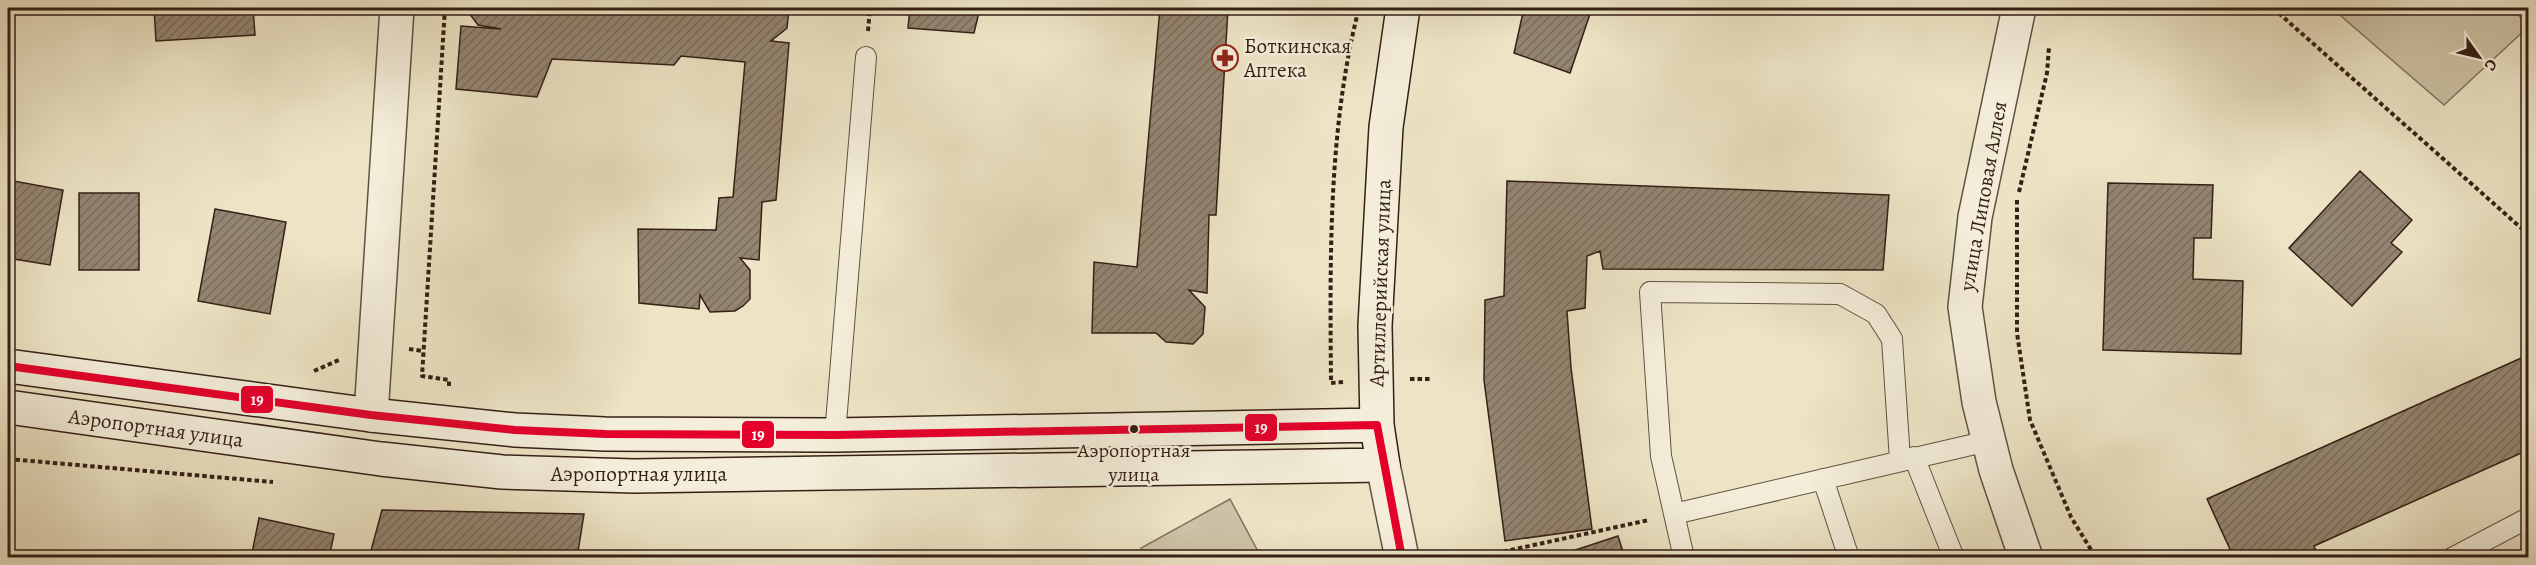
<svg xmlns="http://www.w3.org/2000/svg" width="2536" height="565" font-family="Alegreya,serif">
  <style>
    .green { fill: #cdc3a7; stroke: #81715e; stroke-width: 1.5 }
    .building { fill: url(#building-hatch); stroke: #351f16; stroke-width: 1.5 }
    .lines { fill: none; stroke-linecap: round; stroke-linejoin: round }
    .lane-casing { stroke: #635042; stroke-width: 22 }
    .street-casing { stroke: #635042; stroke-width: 36 }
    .secondary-casing { stroke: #351f16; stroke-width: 36 }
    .path { stroke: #351f16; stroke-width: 4; stroke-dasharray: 4.5 3; stroke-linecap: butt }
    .lane { stroke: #f3edd9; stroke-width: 20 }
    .street { stroke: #f3edd9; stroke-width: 33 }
    .secondary { stroke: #f3edd9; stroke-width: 33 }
    .bus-1-casing { stroke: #f3edd9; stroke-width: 12 }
    .bus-1 { stroke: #e4002b; stroke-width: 8 }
    .bus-dot { fill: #351f16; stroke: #f3edd9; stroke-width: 2 }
    .labels { text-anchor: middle; stroke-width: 5; stroke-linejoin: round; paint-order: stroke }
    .bus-label { font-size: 20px; fill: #351f16; stroke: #f3edd9 }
    .poi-label { font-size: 21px; fill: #351f16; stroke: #f3edd9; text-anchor: start }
    .street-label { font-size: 21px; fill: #351f16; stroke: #f3edd9 }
    .line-badge { stroke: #f3edd9; stroke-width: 2 }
    .badge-label { font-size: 16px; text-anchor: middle; font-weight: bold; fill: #fff }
  </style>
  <defs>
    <pattern id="building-hatch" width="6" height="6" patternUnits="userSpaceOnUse" patternTransform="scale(1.5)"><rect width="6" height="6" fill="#948571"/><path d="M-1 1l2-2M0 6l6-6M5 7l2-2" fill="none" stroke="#7a6c5c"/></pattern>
  </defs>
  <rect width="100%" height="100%" fill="#ece4c5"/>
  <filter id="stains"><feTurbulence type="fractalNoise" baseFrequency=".00333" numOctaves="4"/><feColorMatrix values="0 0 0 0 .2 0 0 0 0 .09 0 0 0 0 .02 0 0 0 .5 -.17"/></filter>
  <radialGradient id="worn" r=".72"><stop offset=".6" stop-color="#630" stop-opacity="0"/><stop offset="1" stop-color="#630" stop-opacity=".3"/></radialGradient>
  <!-- green -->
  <path class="green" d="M2350,8H2513L2528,27L2444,105L2341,16Z
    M1230,499L1261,557H1145L1141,548Z"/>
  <!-- building -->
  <path class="building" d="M8,8H23L8,23Z
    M154,8H253L255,35L156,41Z
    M469,8H789L787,28L771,41L789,43L776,200L762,202L759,260L740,258L750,270V299L743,306L735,311L710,312L700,295L699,309L639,303L638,229L716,230L719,198L733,197L745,62L681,56L674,65L552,59L537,97L456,89L461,26L501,29L478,25L469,13Z
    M910,8H980L974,33L908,28Z
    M1160,8H1228L1216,215H1209L1207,293L1189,290L1205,307L1203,334L1193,344L1166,342L1156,333H1092L1094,262L1137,267Z
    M1524,8H1592L1570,73L1514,53Z
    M2360,171L2412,220L2391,243L2402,252L2352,306L2289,248Z
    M8,180L63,190L50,265L8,258Z
    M1507,181L1889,195L1883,270L1603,269L1600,251L1587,256L1585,308L1567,311L1571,368L1592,529L1505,541L1484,380L1485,300L1504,296Z
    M2108,183L2213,185L2211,238H2194L2193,279L2243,281L2241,354L2103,350Z
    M79,193H139V270H79Z
    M215,209L286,222L270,314L198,301Z
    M2528,355V450L2314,546L2319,558H2234L2207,499Z
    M382,510L584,514L577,558H369Z
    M259,518L334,534L329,558H251Z
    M1618,536L1625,558H1551Z"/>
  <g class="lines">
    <defs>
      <path id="lane" d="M835,435L866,57
        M1914,457L1954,558
        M1823,479L1849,558
        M1674,514L1988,441
        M1684,558L1661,456L1650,292L1840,294L1876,314L1892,339L1900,460
        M2452,558L2528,518"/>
      <path id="street" d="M2019,8L1975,217L1965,307L1979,402L1996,470L2026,558
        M371,415L397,8
        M1383,465L1402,558"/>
      <path id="secondary" d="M8,366L371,415L515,430L605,434L835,435L1377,425
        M8,407L381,459L502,472L634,476L1383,465L1377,425L1375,326L1386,127L1403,8"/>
    </defs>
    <!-- lane casing -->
    <use href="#lane" class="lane-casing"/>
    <!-- street casing -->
    <use href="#street" class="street-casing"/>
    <!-- secondary casing -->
    <use href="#secondary" class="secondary-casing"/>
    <!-- path -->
    <path class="path" d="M445,8L422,376L449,380V389
      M2273,8L2528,234
      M868,31L870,8
      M2019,192L2047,73L2049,47
      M2017,200V333L2030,420L2071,517L2096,558
      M409,349L423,351
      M314,371L339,360
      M1410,379H1431
      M1343,382L1331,383C1330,259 1328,128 1359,8
      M8,459L273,482
      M1474,558L1649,520"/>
    <!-- lane -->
    <use href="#lane" class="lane"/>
    <!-- street -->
    <use href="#street" class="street"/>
    <!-- secondary -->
    <use href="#secondary" class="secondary"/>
    <defs>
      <path id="bus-1" d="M8,366L371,415L515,430L605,434L835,435L1377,425L1402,558"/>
    </defs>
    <!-- bus-1 casing -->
    <use href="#bus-1" class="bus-1-casing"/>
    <!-- bus-1 -->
    <use href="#bus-1" class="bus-1"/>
  </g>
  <!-- icons -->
  <defs>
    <symbol id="pharmacy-ring" viewBox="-11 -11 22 22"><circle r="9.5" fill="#f3edd9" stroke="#8f2418" stroke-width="1.5"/><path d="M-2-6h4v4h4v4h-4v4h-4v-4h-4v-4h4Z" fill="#8f2418"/></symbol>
  </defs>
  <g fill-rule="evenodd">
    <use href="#pharmacy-ring" x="1210" y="43" width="30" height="30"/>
  </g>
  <!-- markers -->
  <circle class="bus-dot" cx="1134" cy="429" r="5"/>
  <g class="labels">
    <!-- bus labels -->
    <g class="bus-label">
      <text x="1134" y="457">Аэропортная<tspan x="1134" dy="24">улица</tspan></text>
    </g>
    <!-- poi labels -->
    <g class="poi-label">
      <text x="1244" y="53">Боткинская<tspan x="1244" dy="24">Аптека</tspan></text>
    </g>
    <!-- street labels -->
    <g class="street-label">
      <text transform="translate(1983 196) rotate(-80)" y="7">улица Липовая Аллея</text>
      <text transform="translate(1380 283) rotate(-88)" y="7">Артиллерийская улица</text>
      <text transform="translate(156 428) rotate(8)" y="7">Аэропортная улица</text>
      <text x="639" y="481">Аэропортная улица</text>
    </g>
  </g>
  <g class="line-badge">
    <rect x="240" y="385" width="34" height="29" rx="6" fill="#e4002b"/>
    <rect x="1244" y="413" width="34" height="29" rx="6" fill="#e4002b"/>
    <rect x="741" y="420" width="34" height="29" rx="6" fill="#e4002b"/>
  </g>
  <g class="badge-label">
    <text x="257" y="405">19</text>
    <text x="1261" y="433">19</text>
    <text x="758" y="440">19</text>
  </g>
  <!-- margin -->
  <rect width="2536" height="565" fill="none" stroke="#ece4c5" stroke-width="30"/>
  <rect x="9" y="9" width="2518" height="547" fill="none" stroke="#351f16" stroke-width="3"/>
  <rect x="15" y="15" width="2506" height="535" fill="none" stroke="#351f16" stroke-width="1.5"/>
  <!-- north arrow -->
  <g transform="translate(2479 57) rotate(124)" stroke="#f3edd9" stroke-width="4.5" paint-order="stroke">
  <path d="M0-4.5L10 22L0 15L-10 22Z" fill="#351f16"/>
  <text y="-9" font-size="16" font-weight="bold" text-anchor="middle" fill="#351f16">С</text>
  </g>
  <rect width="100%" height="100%" filter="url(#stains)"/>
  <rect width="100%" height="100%" fill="url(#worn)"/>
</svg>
